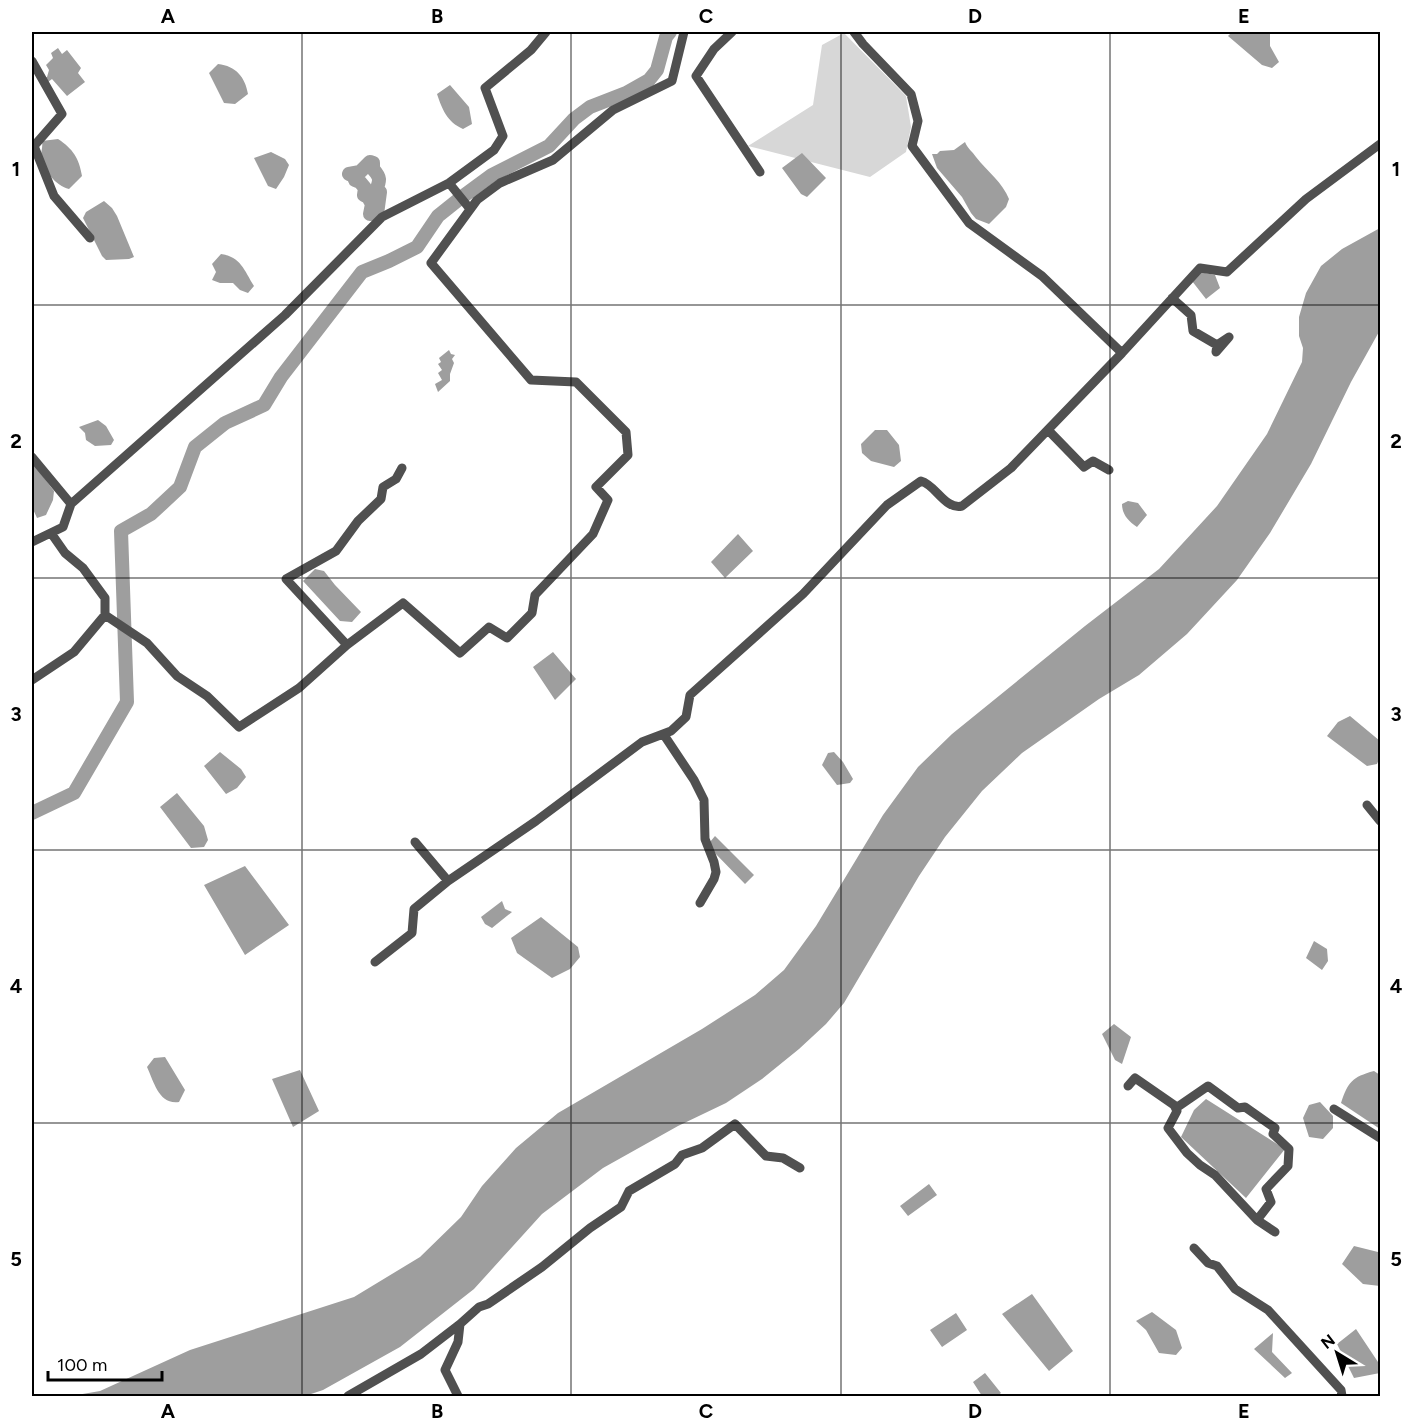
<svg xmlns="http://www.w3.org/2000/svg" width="1412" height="1428" font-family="Figtree,sans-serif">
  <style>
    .green { fill: #d7d7d7 }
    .water { fill: #9e9e9e }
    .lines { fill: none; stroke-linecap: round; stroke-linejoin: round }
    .river { stroke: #9e9e9e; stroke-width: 14 }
    .minor { stroke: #505050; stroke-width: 9 }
    .grid { fill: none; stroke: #000; stroke-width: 1.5; stroke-opacity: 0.55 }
    .neatline { fill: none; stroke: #000; stroke-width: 2 }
    .grid-label { font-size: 20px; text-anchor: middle; font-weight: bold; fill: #000 }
  </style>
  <rect width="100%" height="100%" fill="#fff"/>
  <!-- green -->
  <path class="green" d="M844,33L906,96L911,127L906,152L870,177L748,146L813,105L822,45Z"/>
  <!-- water -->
  <path class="water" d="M1232,32H1270V46L1279,62L1272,68L1262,65L1228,36Z
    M58,48L62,54L67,50L81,68L78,73L85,82L67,96L52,79L48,82L44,77H47L49,70L46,65L53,58L51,53Z
    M218,64C236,66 245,77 248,94L235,104L224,103L209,73Z
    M450,85L469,107L472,124L463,129C447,122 442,109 437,94Z
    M58,139C73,149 79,158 82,176L69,189C56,186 43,170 41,156C41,151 43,147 42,141Z
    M965,142C968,149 972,151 976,157C987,171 1003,183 1009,199L1006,207L989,224L976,219L971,213L962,197L937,168L932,154H937L940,151L954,150Z
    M271,152L285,159L289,165L284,177L276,189L268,186L254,158Z
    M802,153L826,178L807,197L801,194L782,168Z
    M104,201L112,208L117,216L134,257L129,259L106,260L102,256L83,218L86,212Z
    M1380,228V330L1351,382L1311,464L1270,533L1237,580L1187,634L1139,675L1099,699L1022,753L982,791L945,837L919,876L844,1003L826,1024L799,1049L762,1079L726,1103L678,1126L603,1168L542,1214L474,1289L400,1347L323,1390L305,1396H71L100,1391L190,1350L354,1297L420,1257L461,1217L482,1186L516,1148L558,1113L702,1029L755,995L784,970L816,926L883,815L918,767L952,734L1085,626L1159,569L1217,506L1267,434L1302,362L1303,348L1299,336V317L1306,293L1321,266L1342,249Z
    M221,254C241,257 244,270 254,286L248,293L240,290L233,283H220L212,280L216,272L212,264Z
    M1200,272L1215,275L1220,288L1206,299L1192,281Z
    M449,350L451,354L455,355L452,359L454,363L450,374V381L438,392L435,384L442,380L438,373L442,370L438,364L441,362L439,358Z
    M98,420L106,426L114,440L111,445L95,446L86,440L85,433L79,427Z
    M875,430H887L899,445L901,461L894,467L871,461L862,453L861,444Z
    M32,462L54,491L53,500L46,515L37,518L32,507Z
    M1128,501L1138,503L1147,515L1137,527C1128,521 1122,514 1122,504Z
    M738,534L753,551L725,578L711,562Z
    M315,569L324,571L335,585L361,612L352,622L340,621L303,581Z
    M553,652L576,679L555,700L533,667Z
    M1350,716L1380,741V757L1377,764L1367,766L1327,736L1338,722Z
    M220,752L241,769L246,777L237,788L226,794L204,766Z
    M834,752L843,762L853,779L850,783L837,785L822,765L828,753Z
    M177,793L204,826L208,840L204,847L191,848L160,807Z
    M715,836L754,875L745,884L712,850L710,842Z
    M245,866L289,925L245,955L204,885Z
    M502,901L505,909L512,912L492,928L485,924L481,917Z
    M541,917L578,947L580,957L570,969L552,978L517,953L511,938Z
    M1314,941L1327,949L1328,961L1322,970L1306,958Z
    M1114,1024L1131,1037L1122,1064L1115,1060L1102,1034Z
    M165,1057L185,1090L179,1102C159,1105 154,1082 147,1067L154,1058Z
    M300,1070L319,1111L293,1127L272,1079Z
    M1374,1071L1380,1075V1129L1341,1103C1348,1082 1352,1077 1374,1071Z
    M1206,1099L1285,1149L1246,1198L1181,1137L1194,1110Z
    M1320,1102L1333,1116V1128L1323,1139L1309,1137L1303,1118L1309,1105Z
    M929,1184L937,1195L908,1216L900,1206Z
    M1354,1246L1378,1252L1380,1258V1286L1363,1284L1342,1264Z
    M1032,1294L1073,1351L1049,1371L1002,1314Z
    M1152,1312L1176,1330L1182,1348L1176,1355L1159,1353L1146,1330L1136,1321Z
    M956,1313L967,1330L942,1347L930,1330Z
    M1356,1329L1380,1365V1373L1354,1378L1337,1344Z
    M1273,1333L1272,1352L1292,1373L1285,1378L1254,1349Z
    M985,1373L1001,1393L997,1396H982L973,1382Z"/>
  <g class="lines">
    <!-- river -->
    <path class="river" d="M370,162L373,163V169C381,178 380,180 376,191L380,192L377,214H370L372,204L368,197L364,195L365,188L360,182L355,180L354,176L349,174L360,172Z
      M32,813L74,793L127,702L121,531L151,514L180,487L195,447L225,423L264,405L281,377L362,272L389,261L417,247L438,216L458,200L492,175L549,146L574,119L590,107L626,93L649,80L657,70L666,37L670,32"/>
    <!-- minor -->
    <path class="minor" d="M732,32L714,49L696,76L760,172
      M854,32L863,44L911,94L918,121L912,146L969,223L1042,276L1122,353
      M32,61L62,114L34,146L54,196L90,238
      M449,183L470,209
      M1172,298L1191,315L1193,331L1217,345L1229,337L1216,352L1217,345
      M1048,430L1084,467L1093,461L1109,470
      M32,457L71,504
      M51,533L65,553L83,568L105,598V615L147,643L177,676L207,696L239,727L299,688L347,645L403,603L460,653L489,627L507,638L532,613L535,595L593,534L608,500L596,487L628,455L626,432L576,382L531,380L431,263L477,200L500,183L553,160L613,110L672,81L684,32
      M32,542L63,527L71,504L285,315L382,217L449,183L494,150L503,136L485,88L531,50L546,32
      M347,645L286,579L336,551L358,521L381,499L383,487L396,479L402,468
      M32,680L74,652L105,615
      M664,735L694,780L704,800L705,839L714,862L716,872L714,879L700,903
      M1367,805L1380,821
      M415,842L448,881
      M375,962L412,933L414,909L448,881L536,821L642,742L671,731L686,717L690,695L803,594L887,505L921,481C936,485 945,510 962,506L1011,468L1122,353L1200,268L1227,272L1306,199L1380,144
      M1128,1086L1135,1078L1174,1105L1177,1111L1168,1128L1187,1153L1200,1165L1215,1175L1257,1220L1275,1232
      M1176,1108L1208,1086L1238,1108L1245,1107L1275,1128L1273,1134L1289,1149L1288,1166L1266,1189L1271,1202L1257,1220
      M1334,1109L1380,1138
      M1194,1248L1208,1263L1217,1266L1235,1289L1268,1310L1341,1390L1342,1396
      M348,1396L421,1354L460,1324
      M458,1396L445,1370L458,1342L460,1324L479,1307L488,1304L542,1267L590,1228L621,1207L629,1191L675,1164L682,1155L702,1148L735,1124L766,1156L783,1158L800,1168"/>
  </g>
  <!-- grid -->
  <path class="grid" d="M302,32V1396M571,32V1396M841,32V1396M1110,32V1396M32,305H1380M32,578H1380M32,850H1380M32,1123H1380"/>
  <!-- border -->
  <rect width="1412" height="1428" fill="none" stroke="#ffffff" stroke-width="66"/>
  <!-- north arrow -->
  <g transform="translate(1337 1353) rotate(322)" stroke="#ffffff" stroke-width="4.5" paint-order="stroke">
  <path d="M0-4.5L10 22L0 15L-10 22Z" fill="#000000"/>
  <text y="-9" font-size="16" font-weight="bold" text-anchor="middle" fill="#000000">N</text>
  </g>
  <!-- scale -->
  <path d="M48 1371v9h114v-9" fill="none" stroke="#000000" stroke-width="3"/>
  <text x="57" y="1371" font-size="18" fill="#000000" stroke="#ffffff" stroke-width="4.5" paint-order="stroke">100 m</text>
  <rect x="33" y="33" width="1346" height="1362" class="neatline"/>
  <g class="grid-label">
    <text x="168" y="23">A</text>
    <text x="437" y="23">B</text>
    <text x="706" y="23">C</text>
    <text x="975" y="23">D</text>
    <text x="1244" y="23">E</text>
    <text x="16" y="176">1</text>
    <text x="1396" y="176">1</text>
    <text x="16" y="448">2</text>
    <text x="1396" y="448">2</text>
    <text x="16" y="721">3</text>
    <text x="1396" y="721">3</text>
    <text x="16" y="993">4</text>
    <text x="1396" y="993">4</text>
    <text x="16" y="1266">5</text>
    <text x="1396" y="1266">5</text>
    <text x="168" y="1418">A</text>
    <text x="437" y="1418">B</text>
    <text x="706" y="1418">C</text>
    <text x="975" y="1418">D</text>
    <text x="1244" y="1418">E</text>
  </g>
</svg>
